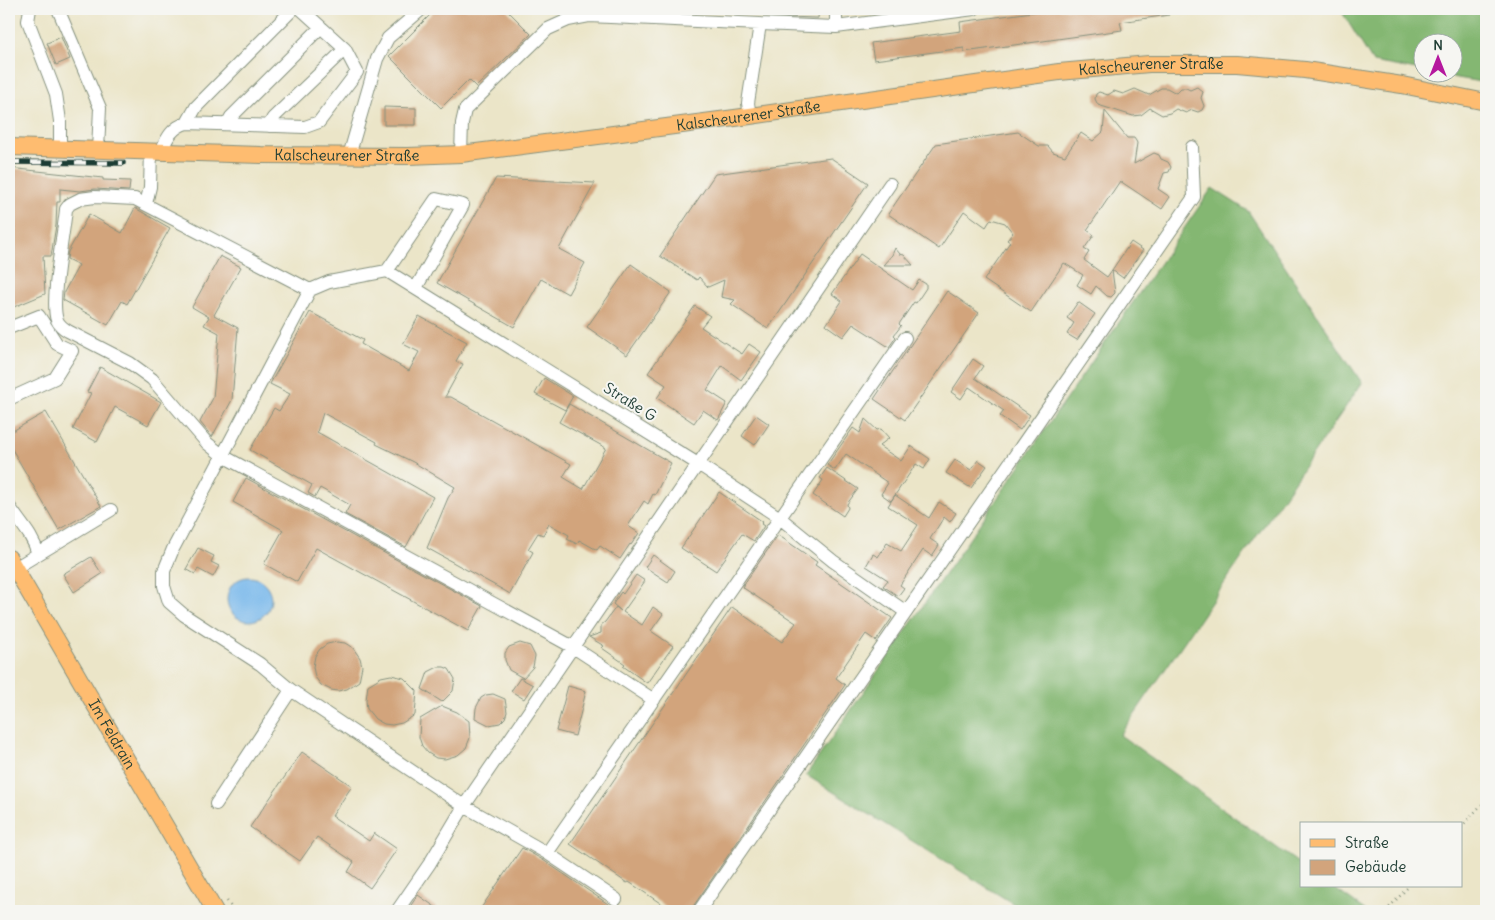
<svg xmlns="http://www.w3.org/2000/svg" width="1495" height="920" font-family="Delius,sans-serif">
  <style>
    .forest { fill: #84b772; stroke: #527a53 }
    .water { fill: #77b7eb; stroke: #4b7a90 }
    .building { fill: #d2a47c }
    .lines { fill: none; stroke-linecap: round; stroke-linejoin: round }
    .minor-casing { stroke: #85917e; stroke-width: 14 }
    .major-casing { stroke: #85917e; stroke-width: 18 }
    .path { stroke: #85917e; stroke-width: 2.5; stroke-dasharray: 1 4; stroke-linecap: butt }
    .minor { stroke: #fff; stroke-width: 12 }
    .major { stroke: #febc70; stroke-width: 16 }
    .rail-casing { stroke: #1f3d34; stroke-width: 5.5 }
    .rail { stroke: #f6f6f2; stroke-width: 4; stroke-dasharray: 11; stroke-linecap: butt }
    .labels { text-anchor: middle; stroke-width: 4; stroke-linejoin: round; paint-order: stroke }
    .street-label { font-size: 15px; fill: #1f3d34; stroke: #f6f6f2 }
  </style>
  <rect width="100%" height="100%" fill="#f6f6f2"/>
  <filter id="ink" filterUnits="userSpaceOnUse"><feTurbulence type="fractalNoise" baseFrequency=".02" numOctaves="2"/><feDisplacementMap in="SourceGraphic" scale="10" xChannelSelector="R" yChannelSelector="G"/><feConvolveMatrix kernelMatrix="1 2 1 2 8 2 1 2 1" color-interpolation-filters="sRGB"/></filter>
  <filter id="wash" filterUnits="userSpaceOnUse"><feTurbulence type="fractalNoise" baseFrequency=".0096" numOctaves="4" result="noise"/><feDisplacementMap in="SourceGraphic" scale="20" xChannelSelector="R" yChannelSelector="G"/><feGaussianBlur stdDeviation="1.12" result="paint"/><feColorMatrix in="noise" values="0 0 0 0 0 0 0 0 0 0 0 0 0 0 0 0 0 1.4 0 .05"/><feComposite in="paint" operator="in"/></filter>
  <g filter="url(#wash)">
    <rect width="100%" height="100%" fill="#ebe5c8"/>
    <!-- forest -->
    <path class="forest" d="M1340,9H1486V83L1430,73L1452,72V42H1422V71L1373,62Z
      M1212,188L1248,211L1362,383L1120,735L1301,865V886H1331L1366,911H1025L806,775Z"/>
    <!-- water -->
    <path class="water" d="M227 599a22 22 0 1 1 44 0a22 22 0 1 1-44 0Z"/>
    <g id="blocks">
      <!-- building -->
      <path class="building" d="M436,9H506L531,34L476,87L469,80L441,108L389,56Z
        M786,9H819L818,18L786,17Z
        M1054,9H1168L1169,15L1120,22L1122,30L964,52V48L874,60L871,43L961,31L960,22Z
        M61,37L70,59L56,65L47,43Z
        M1197,87L1203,92L1201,98L1204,106L1202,110L1198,112L1192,110L1186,113L1176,109L1170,113L1162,115L1150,108L1141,115L1133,116L1098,105L1095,99L1096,94L1099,92L1108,95L1114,91L1123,94L1135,89L1149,95L1161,88H1167L1176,93L1181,88H1186L1190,90Z
        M384,107L416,108V125H384Z
        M1105,111L1127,138H1134L1136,141L1137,143L1134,164L1154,153L1159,155L1161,159L1168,162L1171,167L1169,172L1164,173L1158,189L1170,197L1162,209L1120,181L1087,230L1094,235L1084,249L1089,252L1084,260L1107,277L1112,270L1115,293L1111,297L1107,296L1096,286L1091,294L1077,285L1083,275L1064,263L1031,312L984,280L1010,242L1007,240L1013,233L1005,223L991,219L986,227L964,211L939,249L888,214L936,144L1018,132L1039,146H1048L1053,152L1065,156L1081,133L1093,141L1103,132Z
        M831,158L868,183L768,329L731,304L735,300L721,297L724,280L708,287L699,277L697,280L660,256L715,174Z
        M9,168L103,178V180L130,181L129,191L95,189L80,191L60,189V202H57L56,225L51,256H43L45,294L9,309V279L12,278L9,224Z
        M496,178L595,183L559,249L585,263L568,294L541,279L514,327L437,283Z
        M135,208L170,228L127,304L122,301L108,325L63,300L64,292L79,265L67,259L68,252L89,214L122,233Z
        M1131,242L1143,250L1123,278L1112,270Z
        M895,248L900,254L904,255L913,265H883L892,255Z
        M860,254L912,290L919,280L926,284V288L916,303L914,302L899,324L901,326L894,335L896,337L889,347L853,324L843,337L826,325L842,301L832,294Z
        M220,256L241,267L214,315L238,328L232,400L212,437L200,422L213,398L219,333L204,325L209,317L192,307Z
        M631,264L671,292L627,355L587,327Z
        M947,291L979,313L905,420L874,399Z
        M1078,302L1095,314L1077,340L1067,334L1074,323L1067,318Z
        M695,306L710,316L701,327L742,354L749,344L761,352L741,380L722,366L707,390L727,403L718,420L703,410L694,423L657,398L666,385L648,373Z
        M310,312L363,340L361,344L409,371L419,352L403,344L419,316L467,342L456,361L463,364L445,397H451L571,464L563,477L583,489L606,448L559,422L569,404L671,463L655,495L653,494L648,504L644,501L628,526L639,533L631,545L630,544L620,559L600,546L597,550L579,540L577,544L567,539L569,535L549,524L543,535L538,533L528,549L533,552L510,594L505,591L427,548L448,498L455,487L413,462L376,444L377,442L323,413L317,432L433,497L406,547L345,514L350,505L320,488L315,497L308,493L312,485L250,450L274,408L279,411L290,394L270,384Z
        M973,359L983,366L975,378L1030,415L1020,430L1000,416L1004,411L969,387L961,399L951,392Z
        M100,367L161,402L148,425L115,407L97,442L73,429L91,393L87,392Z
        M544,378L573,396L565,410L535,394Z
        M46,412L101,506L59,530L9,444V433Z
        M756,415L769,424L755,445L742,436Z
        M865,419L877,430L881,429L889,438L879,446L901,461L911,446L930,459L924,469L916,464L891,501L881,494L888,483L846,454L835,470L827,465L853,428L860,433Z
        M955,460L971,470L978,460L987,466L971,488L946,473Z
        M827,468L858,489L847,504L848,508L843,516L813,495L823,480L820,478Z
        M246,478L482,606L468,631L316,548L297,582L264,564L283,530L233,502Z
        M719,492L763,522L761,524L764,526L754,541L742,534L716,571L681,548Z
        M895,495L929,518L939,502L956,513L950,522L944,517L930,539L939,545L932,556L923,550L900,585L904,588L898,596L883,586L888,580L866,566L873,554L878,557L887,543L901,551L918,525L888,506Z
        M778,535L817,562L815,565L892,618L876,641L866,634L836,678L845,685L690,911H672L629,882L627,883L570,844L732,607L782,642L796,623L742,587Z
        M198,548L214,556L211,562L219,566L213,577L198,569L195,574L186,569Z
        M653,555L675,571L668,582L645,567Z
        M91,557L102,574L74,592L63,574Z
        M636,575L645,581L623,612L642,625L653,607L663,614L651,631L673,646L647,683L623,666L625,664L602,648L604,646L589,637L601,633V625L605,622L616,607L621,611L613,604L621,592L623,594Z
        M337,642L345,643L353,648L360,658L362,666L359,681L347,689L338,691L331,690L321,685L315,677L313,667L315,656L320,649L327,644Z
        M520,643L530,646L535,656L533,667L523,678L509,670L505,660V653L509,647Z
        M438,667H444L449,669L455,679L453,691L442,702L422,689L428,672Z
        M391,675L404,678L417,691L415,715L402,723L392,725L384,724L375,719L367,709L366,700L368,685L381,677Z
        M520,678L533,685L524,699L511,691Z
        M568,686L586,691L575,736L556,731Z
        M493,694L505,699L507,712L505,718L500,723L489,725L475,718L476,708L481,698L486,695Z
        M442,706L457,712L469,721L470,738L466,748L458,755L445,759L436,758L428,753L422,746L419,737L420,719Z
        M302,752L352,786L332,816L369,841L374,833L397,849L370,888L348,872L354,862L317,837L300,861L250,827Z
        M522,848L543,860L611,906L623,911H479Z
        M418,895L441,911H407Z"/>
    </g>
  </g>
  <g filter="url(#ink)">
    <use href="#blocks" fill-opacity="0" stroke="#85917e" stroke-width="1"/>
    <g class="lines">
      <defs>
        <path id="minor" d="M30,9L28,21L56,94L60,121V148
          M58,9L100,108L98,150
          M836,9V27
          M760,24L836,27L974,9
          M187,123L196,107L293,9
          M227,124L231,117L321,27
          M269,126L273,118L345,49L301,9
          M161,151C167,138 172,127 187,123L305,127L319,122L357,72L345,49
          M461,154L462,123L465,110L548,29L568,20L589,16L760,24L748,103L750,116
          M349,156L377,59L388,38L422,9
          M146,204L150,187L151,151
          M387,271L436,199L463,205L416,288
          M310,290L135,199L95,197L80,199L70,204L66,209C64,233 50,301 57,320C59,325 63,328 68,331L130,363L152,379L207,443L223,456L573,647L654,700
          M9,328L39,316L57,344L72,351L55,378L9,399
          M9,506C19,522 33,535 38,554
          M15,568L111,510
          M216,804L291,690
          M547,853L905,338
          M616,899L547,853L464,806L291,690L260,664L184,615L169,602L164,586V571L173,549L310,290L329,282L387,271L698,464L780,518L833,561L906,612
          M397,911L430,863L464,806L890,184
          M699,911L1194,197L1192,147"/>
        <g id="major">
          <path id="s1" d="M9,147L261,155L408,156L461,154L750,116L1059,72L1149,64H1237L1305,70L1402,85L1486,102"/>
          <path id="s2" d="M9,558L215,911"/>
        </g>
      </defs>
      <!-- minor casing -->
      <use href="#minor" class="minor-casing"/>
      <!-- major casing -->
      <use href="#major" class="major-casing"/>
      <!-- path -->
      <path class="path" d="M1461,827L1486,800
        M227,901L234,911
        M1386,911L1409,886"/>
      <!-- minor -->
      <use href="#minor" class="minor"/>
      <!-- major -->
      <use href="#major" class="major"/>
      <defs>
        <path id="rail" d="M9,162L123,163"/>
      </defs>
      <!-- rail casing -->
      <use href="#rail" class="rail-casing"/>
      <!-- rail -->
      <use href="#rail" class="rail"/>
    </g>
  </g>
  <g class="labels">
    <!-- street labels -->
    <g class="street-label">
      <text dy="5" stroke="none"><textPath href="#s1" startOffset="1148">Kalscheurener Straße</textPath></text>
      <text dy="5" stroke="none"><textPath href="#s1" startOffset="742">Kalscheurener Straße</textPath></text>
      <text dy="5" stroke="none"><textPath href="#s1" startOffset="338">Kalscheurener Straße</textPath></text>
      <text transform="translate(630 402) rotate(32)" y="5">Straße G</text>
      <text dy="5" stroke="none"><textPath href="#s2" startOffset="204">Im Feldrain</textPath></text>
    </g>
  </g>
  <!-- margin -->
  <rect width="1495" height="920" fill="none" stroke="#f6f6f2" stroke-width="30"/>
  <!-- legend -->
  <rect x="1300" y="822" width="162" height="65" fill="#f6f6f2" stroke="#a0aca6"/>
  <rect x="1310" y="839" width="25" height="8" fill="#febc70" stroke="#a0aca6"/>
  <text x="1345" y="848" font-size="15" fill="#1f3d34">Straße</text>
  <rect x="1310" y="860" width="25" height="15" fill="#d2a47c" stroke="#a0aca6"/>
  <text x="1345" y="872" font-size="15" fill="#1f3d34">Gebäude</text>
  <!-- north arrow -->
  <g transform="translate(1438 58)"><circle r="24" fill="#f6f6f2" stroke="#a0aca6"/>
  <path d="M0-4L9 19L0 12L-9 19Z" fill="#b5179e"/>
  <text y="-8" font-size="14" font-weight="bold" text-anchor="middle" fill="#1f3d34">N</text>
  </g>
</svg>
